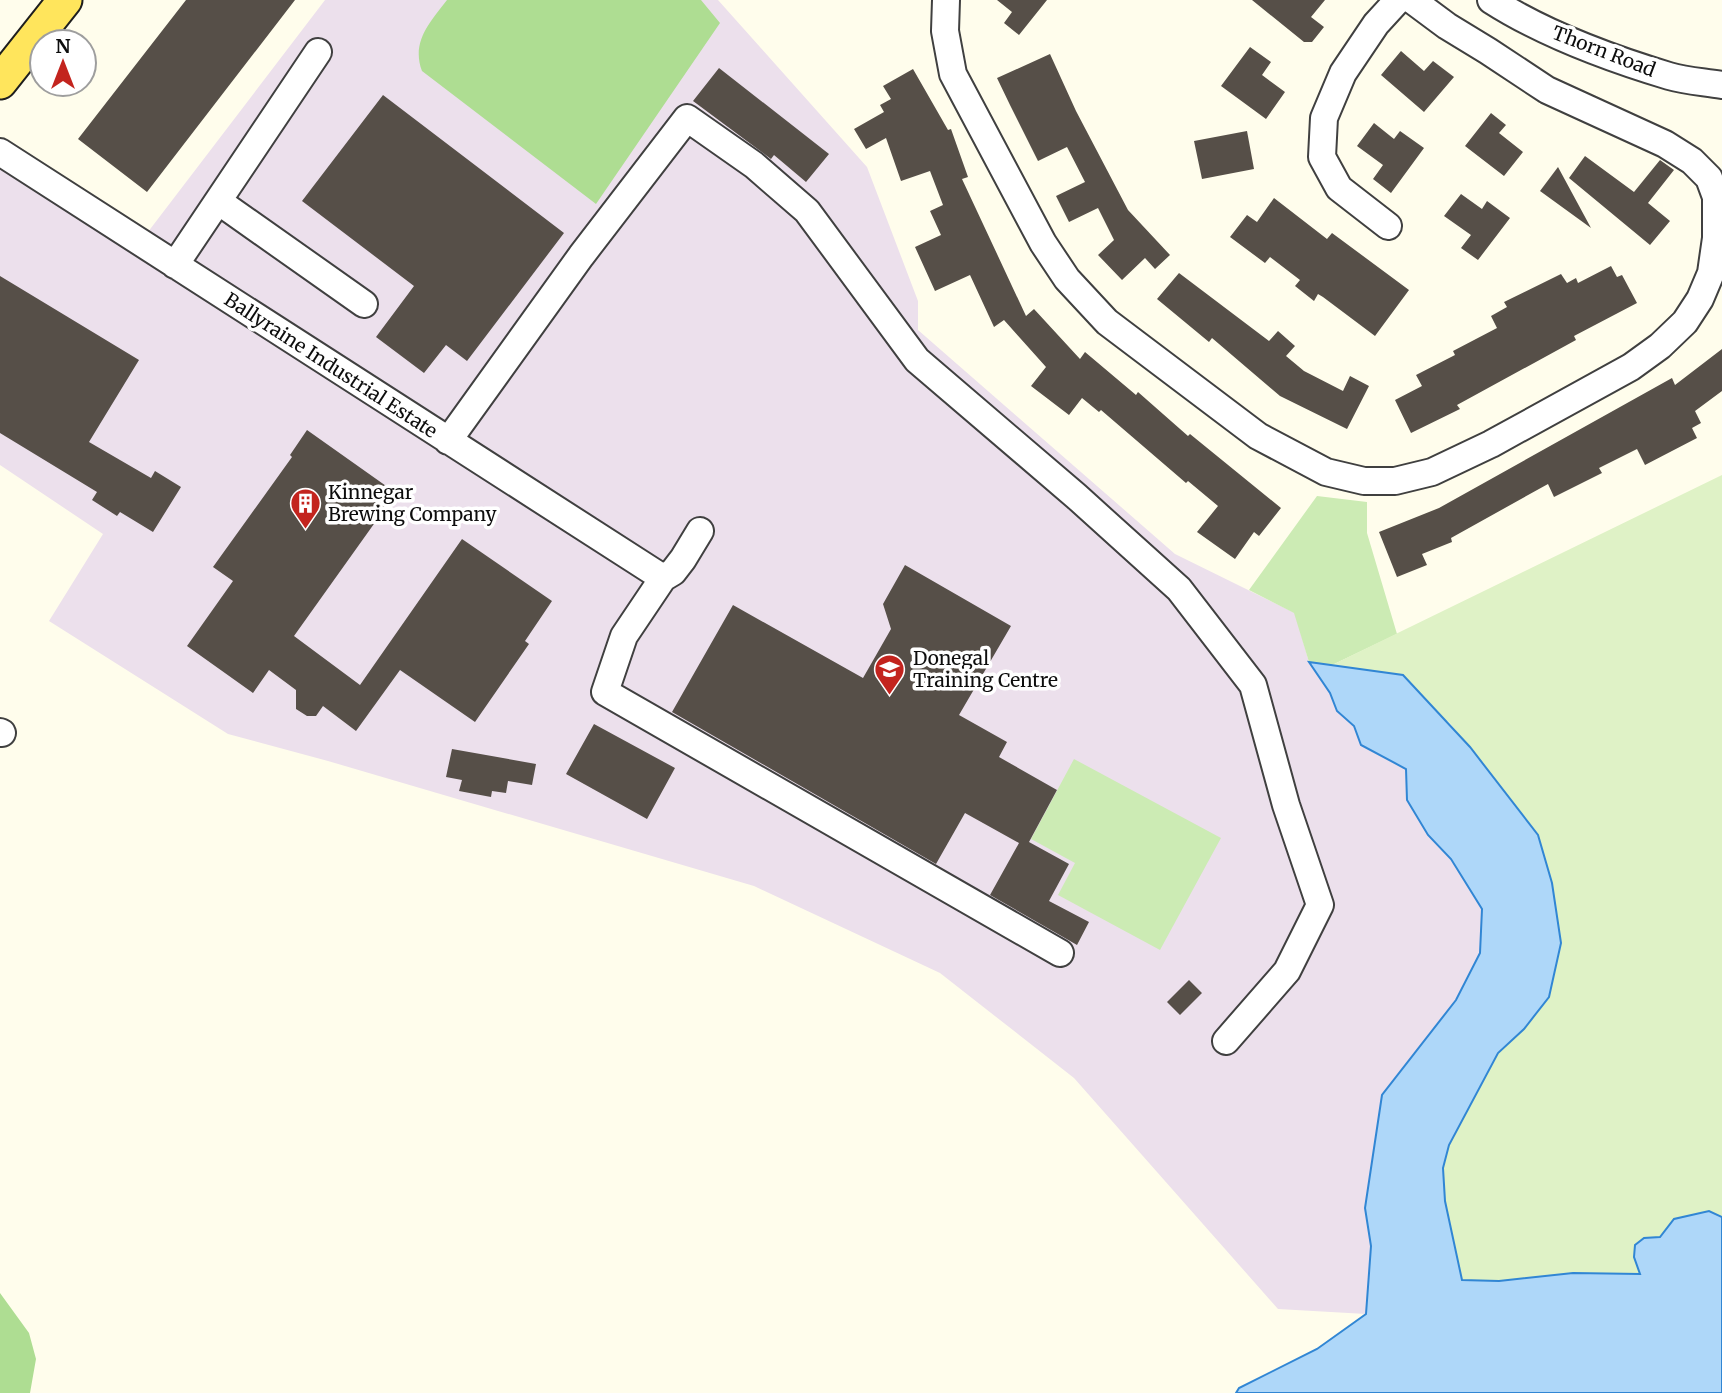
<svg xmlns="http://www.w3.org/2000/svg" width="1722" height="1393" font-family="Merriweather,serif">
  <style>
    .industrial { fill: #ece0ec }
    .green { fill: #ccebb4 }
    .forest { fill: #aedd92 }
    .pitch { fill: #dff2c6 }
    .water { fill: #aed7f9; stroke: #3186d4; stroke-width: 2 }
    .building { fill: #564f48 }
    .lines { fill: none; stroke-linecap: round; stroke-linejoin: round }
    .minor-casing { stroke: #404040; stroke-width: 30 }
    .major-casing { stroke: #1e1e1e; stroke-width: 37 }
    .minor { stroke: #fff; stroke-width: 26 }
    .major { stroke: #ffe55c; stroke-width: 33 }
    .labels { text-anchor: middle; stroke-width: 7; stroke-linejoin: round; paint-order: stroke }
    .street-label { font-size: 19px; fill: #0d0d0d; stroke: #fff }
    .poi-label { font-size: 19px; fill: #0d0d0d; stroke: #fff; text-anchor: start }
  </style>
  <rect width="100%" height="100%" fill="#fffdec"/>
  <!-- industrial -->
  <path class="industrial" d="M325,0H718L867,167L918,301V330L1175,554L1295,613L1309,662L1330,693L1337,711L1354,726L1361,745L1406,769L1407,800L1428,835L1451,859L1482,909L1480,953L1456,1000L1382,1095L1365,1208L1371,1246L1366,1314L1278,1309L1074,1078L940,973L754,886L328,761L228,734L49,621L103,534L0,465V155L138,245Z"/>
  <!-- green -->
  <path class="green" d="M1317,496L1367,502V533L1397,634L1330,666L1309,662L1294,613L1249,590Z
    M1074,759L1221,838L1160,950L1058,895L1075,863L1031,839Z"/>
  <!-- forest -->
  <path class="forest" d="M447,0H701L720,23L596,204L422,71C411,42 430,22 447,0Z
    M0,1293L29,1333L36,1359L30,1393H0Z"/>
  <!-- pitch -->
  <path class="pitch" d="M1722,475V1217L1709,1211L1675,1219L1660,1237L1634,1257L1640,1274L1573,1273L1499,1281L1462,1280L1445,1201L1443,1168L1449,1145L1498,1053L1524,1029L1552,883L1538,834L1449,722L1330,666Z"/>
  <!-- water -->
  <path class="water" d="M1309,662L1403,675L1470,747L1538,835L1552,883L1561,943L1549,997L1524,1029L1498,1053L1449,1145L1443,1168L1445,1201L1462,1280L1499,1281L1573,1273L1640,1274L1634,1257L1635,1245L1644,1238L1660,1237L1674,1219L1709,1211L1722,1217V1393H1236L1239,1388L1317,1349L1366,1314L1371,1246L1365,1208L1382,1095L1456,1000L1480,953L1482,909L1451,859L1428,835L1407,800L1406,769L1361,745L1354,726L1337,711L1330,693Z"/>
  <!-- building -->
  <path class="building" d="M186,0H295L147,192L78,139Z
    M997,0H1047L1019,35L1004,23L1012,12Z
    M1252,0H1325L1311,17L1324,27L1312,42H1304Z
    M1250,47L1271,62L1262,75L1285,92L1266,119L1221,86Z
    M1401,51L1424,71L1433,61L1454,77L1424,112L1381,75Z
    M1050,54L1076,111L1128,210L1170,255L1155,269L1145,258L1122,280L1098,255L1114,240L1098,208L1069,222L1056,196L1085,182L1067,147L1038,161L1010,105L997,78Z
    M719,68L829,154L806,182L774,155L771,159L693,101Z
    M913,69L948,130L951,129L968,177L962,179L1026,316L1034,309L1080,359L1085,352L1136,395L1138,392L1188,436L1190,434L1281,508L1259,536L1254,532L1235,559L1197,532L1218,506L1188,481L1186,483L1101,410L1099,412L1082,398L1069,415L1031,386L1046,367L1004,320L994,327L970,275L935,291L915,247L941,235L930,211L943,205L930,171L901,181L886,138L866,149L854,129L884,112L880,105L891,99L883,86Z
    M383,95L564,233L467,361L446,345L424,373L376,337L414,286L302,201Z
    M1491,113L1506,125L1499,133L1523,152L1504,176L1465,146Z
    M1374,123L1394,139L1400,131L1424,148L1391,193L1373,179L1383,165L1357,146Z
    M1247,131L1254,169L1202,179L1194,141Z
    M1585,156L1634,192L1660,160L1674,170L1648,203L1670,221L1650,245L1569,178Z
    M1558,167L1591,228L1540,191Z
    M1461,194L1482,209L1487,201L1510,218L1478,260L1461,248L1471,235L1444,216Z
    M1274,198L1327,239L1332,233L1409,290L1375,336L1323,297L1318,294L1314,301L1295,286L1300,280L1270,257L1265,263L1230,237L1247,215L1257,222Z
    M1611,266L1617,277L1622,275L1637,303L1574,336L1576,340L1457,405L1460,409L1411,433L1395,400L1422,386L1416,375L1455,355L1453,351L1497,328L1491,316L1507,307L1504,302L1561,274L1567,283L1576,278L1578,283Z
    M1179,273L1269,341L1278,331L1295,346L1286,356L1304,371L1343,391L1350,376L1369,386L1347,429L1280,396L1212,338L1209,342L1157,299Z
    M0,276L139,360L89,442L151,478L155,471L181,487L153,532L120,512L117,516L92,500L97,492L0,433Z
    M1722,349V391L1695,411L1701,423L1692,428L1697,438L1645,465L1637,449L1599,468L1602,473L1554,497L1548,484L1451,538L1452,542L1422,554L1427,565L1397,577L1379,532L1439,508L1672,378L1675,385Z
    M307,430L396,493L294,636L360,685L462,539L552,601L525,641L529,644L475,722L400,670L356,731L323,706L316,716H307L296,709V690L269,670L253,693L187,646L233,581L213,567L292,457L290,455Z
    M905,565L1011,626L959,715L1007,742L999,757L1057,790L1029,842L1069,864L1049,901L1089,922L1077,945L990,895L1019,843L965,813L936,864L672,712L733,605L863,678L891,629L883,604Z
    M594,724L675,768L647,819L566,774Z
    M452,749L536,764L532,785L508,781L506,793L492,791L491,797L459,791L462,780L446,777Z
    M1189,980L1202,993L1180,1015L1167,1002Z"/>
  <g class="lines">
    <defs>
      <path id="minor" d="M946,0L945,31L953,74L1043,243L1067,279L1107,322L1258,436L1326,472L1364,481H1395L1432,472L1491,444L1631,367L1660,346L1685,322L1700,299L1711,273L1716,238V197L1709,178L1692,161L1665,144L1547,90L1488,51L1447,26L1412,0
        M1491,0C1544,34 1609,58 1669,76C1686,81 1705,82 1722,85
        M0,152L663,578
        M218,201L364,304
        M1388,226L1339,188L1322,157L1324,118L1343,73L1376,24L1398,0
        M175,265L318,52
        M448,441L581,256L687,118L754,165L807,211L917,360L1076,496L1179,589L1253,685L1286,805L1320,905L1287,971L1226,1041
        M700,531L683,559L673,572L663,578L624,636L605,692L1060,953
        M0,732L2,733"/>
      <path id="major" d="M0,82L65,0"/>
    </defs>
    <!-- minor casing -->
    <use href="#minor" class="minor-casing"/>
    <!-- major casing -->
    <use href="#major" class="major-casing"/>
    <!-- minor -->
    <use href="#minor" class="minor"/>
    <!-- major -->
    <use href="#major" class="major"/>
  </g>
  <!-- icons -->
  <defs>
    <symbol id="building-pin" viewBox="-11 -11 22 30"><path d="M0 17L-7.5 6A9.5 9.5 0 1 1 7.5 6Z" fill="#c3241e" stroke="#fff"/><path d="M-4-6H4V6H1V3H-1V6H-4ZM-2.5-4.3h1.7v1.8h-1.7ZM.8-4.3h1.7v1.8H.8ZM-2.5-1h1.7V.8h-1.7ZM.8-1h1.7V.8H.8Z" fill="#fff"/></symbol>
    <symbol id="university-pin" viewBox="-11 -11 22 30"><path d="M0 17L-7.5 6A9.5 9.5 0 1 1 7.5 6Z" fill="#c3241e" stroke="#fff"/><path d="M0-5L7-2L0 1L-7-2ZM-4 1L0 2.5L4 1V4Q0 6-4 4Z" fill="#fff"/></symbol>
  </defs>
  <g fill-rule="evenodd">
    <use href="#building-pin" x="288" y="486" width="35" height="47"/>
    <use href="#university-pin" x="872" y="652" width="35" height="47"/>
  </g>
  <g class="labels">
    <!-- street labels -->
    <g class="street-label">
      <text transform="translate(1604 51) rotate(21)" y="7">Thorn Road</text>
      <text transform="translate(331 365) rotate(33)" y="7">Ballyraine Industrial Estate</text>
    </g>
    <!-- poi labels -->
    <g class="poi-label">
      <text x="328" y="499">Kinnegar<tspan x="328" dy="22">Brewing Company</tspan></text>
      <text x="913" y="665">Donegal<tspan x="913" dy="22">Training Centre</tspan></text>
    </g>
  </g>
  <!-- north arrow -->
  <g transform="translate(63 63)"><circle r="33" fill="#ffffff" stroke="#9e9e9e" stroke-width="2"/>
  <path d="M0-5L12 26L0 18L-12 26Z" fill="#c3241e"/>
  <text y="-10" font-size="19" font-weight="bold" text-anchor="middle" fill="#0d0d0d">N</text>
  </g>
</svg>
